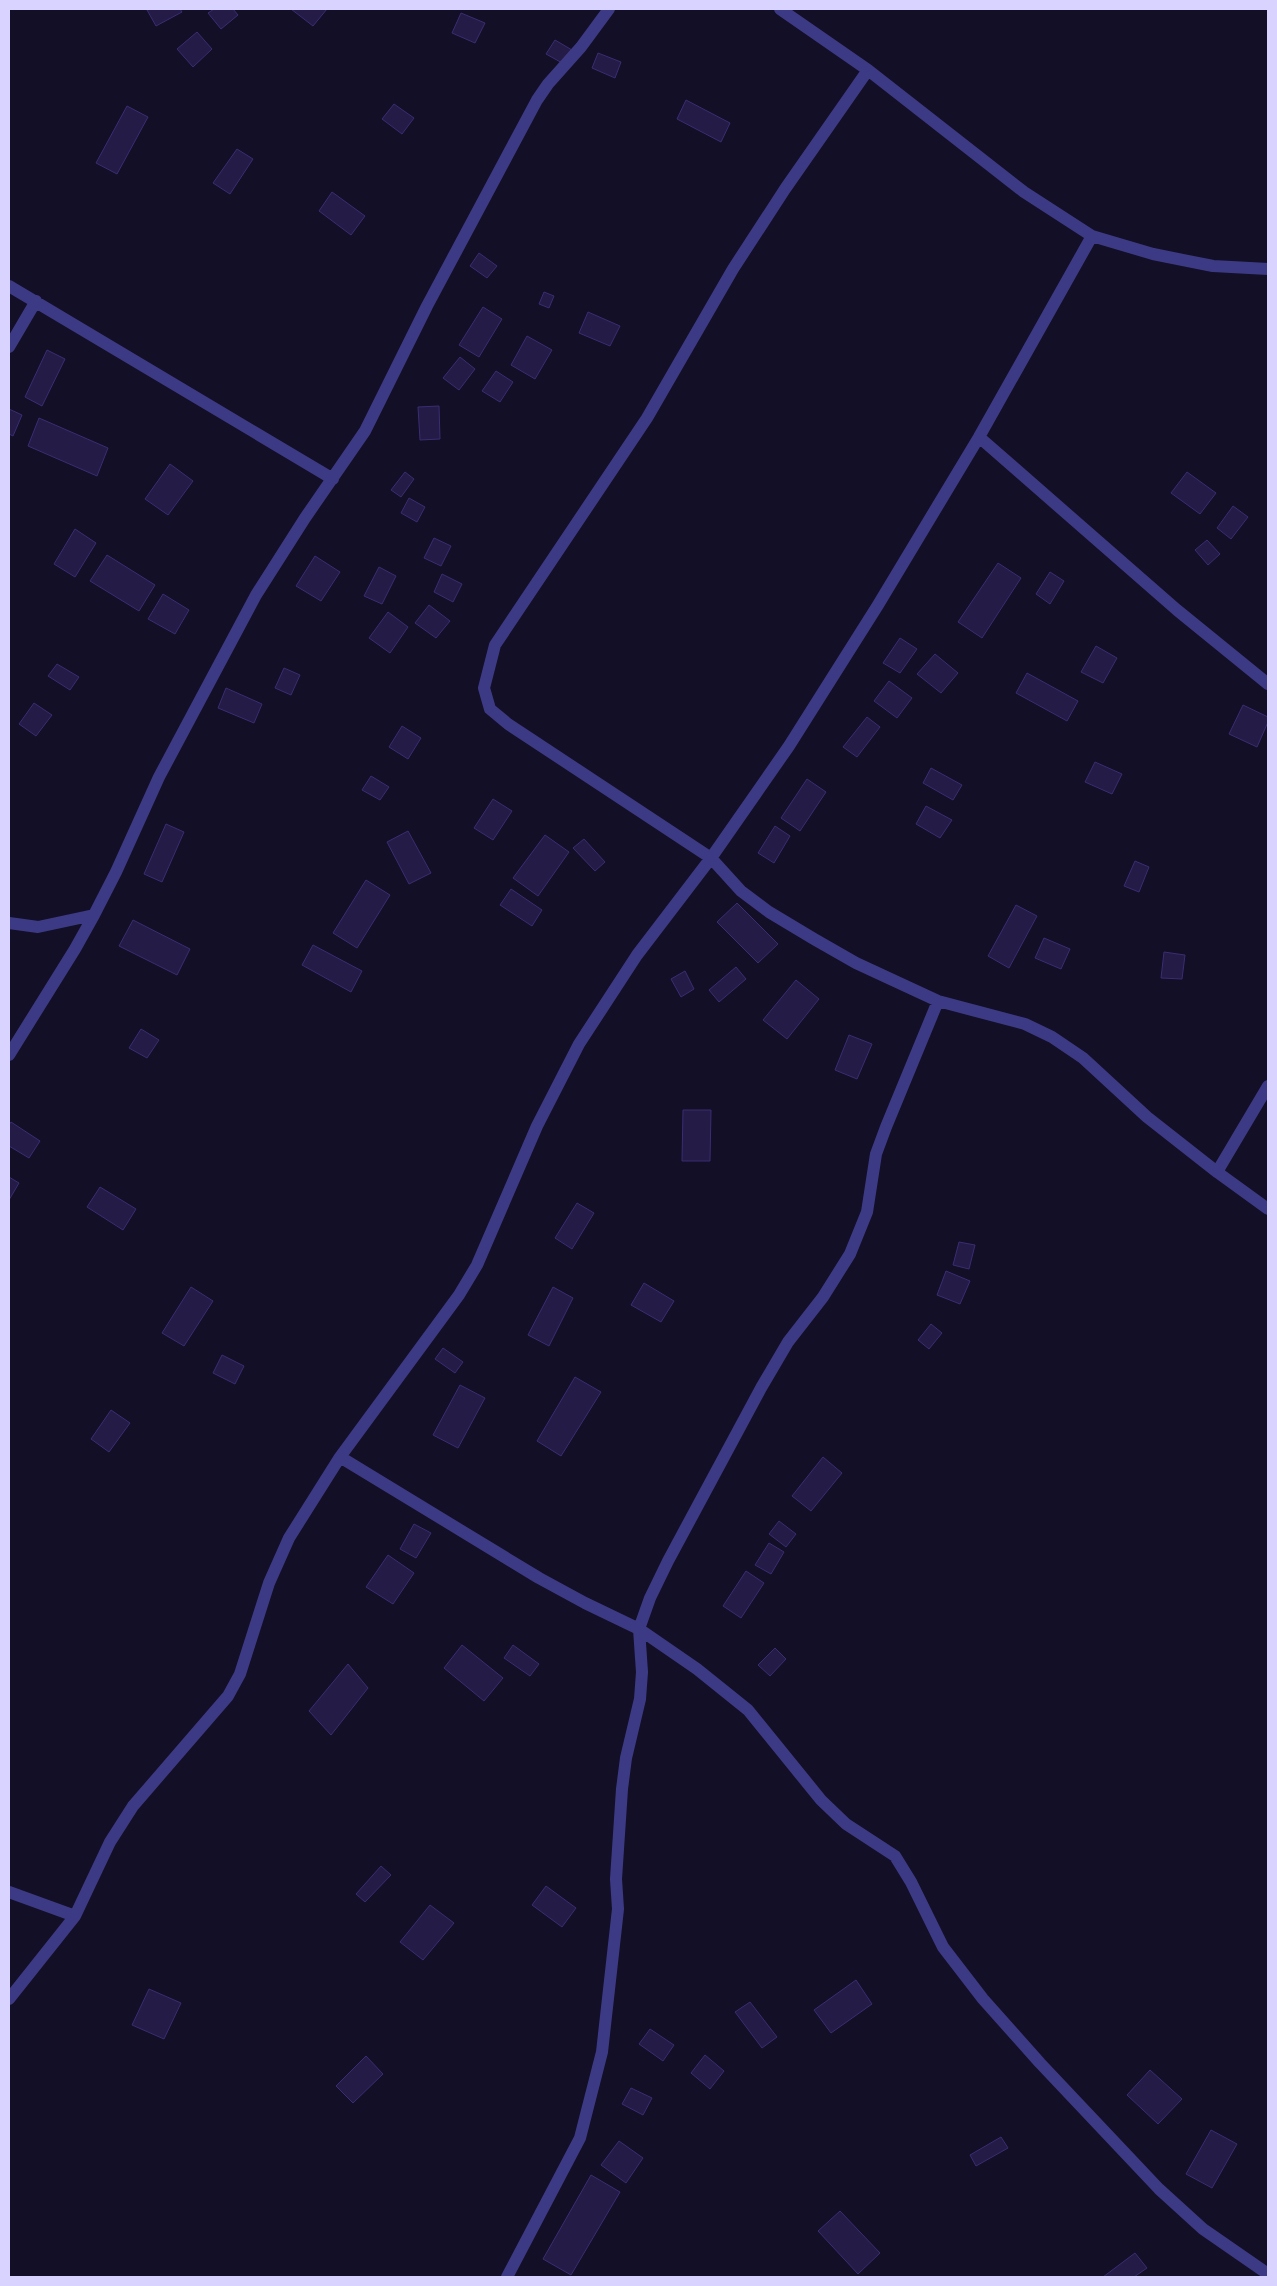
<svg xmlns="http://www.w3.org/2000/svg" width="1277" height="2286" font-family="'Fira Sans',sans-serif">
  <style>
    .building { fill: #241b47; stroke: #3b2d73 }
    .lines { fill: none; stroke-linecap: round; stroke-linejoin: round }
    .minor { stroke: #3d3a85; stroke-width: 12 }
  </style>
  <rect width="100%" height="100%" fill="#130f26"/>
  <!-- building -->
  <path class="building" d="M150,9H180L182,12L156,26L147,10Z
    M214,9H233L238,15L221,29L208,13Z
    M291,9H327L313,26Z
    M461,13L485,23L475,43L452,33Z
    M197,32L212,49L193,67L177,49Z
    M555,40L572,50L564,64L546,54Z
    M598,53L621,62L615,78L592,68Z
    M686,100L730,123L721,142L677,119Z
    M394,104L414,118L402,134L382,119Z
    M127,106L148,117L117,174L96,163Z
    M237,149L253,159L230,194L213,183Z
    M332,192L365,216L351,235L319,211Z
    M479,253L497,266L487,278L470,266Z
    M544,292L554,296L549,308L539,304Z
    M483,307L502,319L479,357L459,345Z
    M588,312L620,326L610,346L579,333Z
    M527,336L552,350L535,379L511,365Z
    M47,350L65,359L42,406L25,397Z
    M460,357L475,369L459,390L443,378Z
    M496,371L513,382L500,402L482,391Z
    M439,406L440,439L420,440L418,407Z
    M9,409L22,415L13,436L9,434Z
    M39,418L108,448L97,476L28,446Z
    M170,464L193,481L168,515L145,499Z
    M405,472L414,479L401,497L391,490Z
    M1187,472L1216,493L1200,514L1171,493Z
    M409,498L425,507L417,522L401,513Z
    M1233,506L1248,517L1231,539L1217,528Z
    M75,529L96,543L75,577L54,564Z
    M434,538L451,546L441,566L424,558Z
    M1207,540L1220,554L1208,565L1195,550Z
    M107,555L155,585L139,611L90,581Z
    M315,556L340,572L321,601L296,586Z
    M998,563L1021,578L982,638L958,622Z
    M379,567L396,576L382,604L364,596Z
    M1050,572L1064,581L1050,604L1036,594Z
    M442,574L462,584L453,602L434,592Z
    M163,594L189,610L175,634L148,619Z
    M429,605L450,621L436,638L415,623Z
    M388,612L408,627L390,653L369,638Z
    M900,638L917,649L900,673L883,663Z
    M1096,646L1117,658L1103,683L1081,672Z
    M935,654L958,673L941,693L917,674Z
    M57,664L79,677L70,690L48,676Z
    M284,668L300,675L291,695L275,688Z
    M1027,673L1078,701L1067,721L1016,693Z
    M889,681L912,698L897,718L874,701Z
    M226,688L262,704L254,723L218,708Z
    M34,703L52,715L36,736L19,724Z
    M1243,705L1268,717V722L1257,747L1229,734Z
    M867,717L880,727L857,757L843,747Z
    M402,726L421,738L408,759L389,747Z
    M1095,762L1122,774L1112,794L1085,782Z
    M931,768L962,785L953,800L923,783Z
    M371,776L389,787L380,800L362,790Z
    M807,779L826,792L800,831L781,818Z
    M493,799L512,811L493,840L474,828Z
    M926,806L952,820L940,838L916,824Z
    M166,824L184,832L162,882L144,874Z
    M775,826L790,836L774,863L758,853Z
    M408,831L431,873L409,884L387,842Z
    M545,835L569,852L538,896L513,878Z
    M584,839L605,862L595,871L573,848Z
    M1135,861L1149,867L1139,892L1124,886Z
    M366,880L390,895L357,948L333,933Z
    M511,889L542,910L532,926L500,905Z
    M737,903L778,944L758,963L717,922Z
    M1016,905L1037,916L1009,968L988,956Z
    M133,920L190,949L177,975L119,946Z
    M1044,938L1070,949L1061,969L1035,958Z
    M313,945L362,971L351,992L302,965Z
    M1164,952L1185,955L1182,979L1161,978Z
    M736,967L746,979L719,1002L709,990Z
    M685,971L694,989L681,997L671,979Z
    M796,980L819,999L787,1039L763,1020Z
    M141,1029L159,1040L147,1058L129,1048Z
    M849,1035L872,1044L857,1079L835,1070Z
    M683,1110H711L710,1161H682Z
    M11,1122L40,1141L29,1158L9,1146V1125Z
    M9,1177L19,1183L9,1200Z
    M100,1187L136,1209L123,1230L87,1207Z
    M577,1203L594,1213L572,1249L555,1238Z
    M959,1242L975,1245L969,1269L953,1265Z
    M946,1271L970,1281L960,1304L937,1295Z
    M644,1283L674,1301L661,1322L631,1305Z
    M191,1287L213,1301L184,1346L162,1333Z
    M553,1287L573,1298L549,1346L528,1335Z
    M931,1324L942,1333L929,1349L918,1340Z
    M443,1348L463,1362L455,1373L435,1359Z
    M222,1355L244,1366L235,1384L213,1373Z
    M575,1377L601,1392L561,1456L537,1441Z
    M460,1385L485,1398L458,1448L433,1435Z
    M111,1410L130,1423L109,1452L91,1439Z
    M823,1457L842,1473L811,1511L792,1496Z
    M779,1521L796,1534L786,1547L769,1534Z
    M414,1524L431,1533L416,1558L400,1549Z
    M769,1543L784,1552L771,1574L755,1565Z
    M388,1555L414,1573L393,1604L366,1587Z
    M746,1571L764,1583L741,1618L723,1606Z
    M462,1645L503,1678L484,1701L444,1668Z
    M513,1645L539,1664L530,1676L504,1658Z
    M775,1648L786,1659L770,1676L758,1665Z
    M348,1664L368,1688L331,1735L309,1711Z
    M381,1866L391,1875L365,1902L356,1894Z
    M546,1886L576,1908L562,1927L532,1905Z
    M430,1905L454,1923L423,1960L400,1942Z
    M856,1980L872,2004L831,2033L814,2010Z
    M149,1989L181,2003L164,2039L132,2025Z
    M750,2002L777,2037L762,2048L735,2012Z
    M650,2029L674,2045L663,2061L639,2044Z
    M705,2055L724,2071L710,2089L691,2073Z
    M366,2056L383,2074L353,2103L336,2086Z
    M1150,2070L1182,2099L1158,2124L1127,2095Z
    M631,2088L652,2098L643,2115L622,2104Z
    M1211,2130L1237,2144L1212,2188L1186,2174Z
    M1001,2137L1008,2148L976,2166L970,2155Z
    M619,2141L643,2158L626,2183L601,2165Z
    M591,2175L620,2192L571,2275L543,2259Z
    M840,2211L880,2253L858,2274L818,2231Z
    M1135,2253L1147,2268L1134,2277H1103Z"/>
  <g class="lines">
    <!-- minor -->
    <path class="minor" d="M780,9L868,70L1024,192L1092,236L1153,254L1213,266L1268,269
      M868,70L785,189L733,269L647,418L495,645L484,688L490,709L508,724L711,858L741,891L769,912L814,939L856,963L938,1001L1025,1024L1052,1037L1083,1058L1147,1117L1217,1172L1268,1209
      M9,286L333,479
      M9,347L36,301
      M979,437L1177,610L1268,684
      M9,923L38,927L94,915
      M9,1055L75,949L94,915L116,872L159,777L256,595L305,518L365,431L427,306L537,100L548,84L581,47L609,9
      M1217,1172L1268,1086
      M340,1457L539,1578L585,1603L639,1629L697,1669L748,1710L821,1800L846,1824L895,1856L911,1882L943,1947L983,1999L1040,2063L1159,2189L1203,2229L1268,2274
      M9,1892L75,1916
      M9,1999L75,1916L110,1842L133,1806L228,1696L240,1674L269,1583L289,1538L340,1457L459,1295L477,1265L537,1126L579,1044L637,955L711,858L789,746L878,605L979,437L1092,236
      M507,2277L580,2138L602,2052L618,1909L616,1879L622,1789L626,1758L640,1699L642,1672L639,1629L650,1598L668,1561L761,1388L788,1342L823,1297L850,1254L867,1212L876,1154L886,1127L938,1001"/>
  </g>
  <!-- border -->
  <rect width="1277" height="2286" fill="none" stroke="#d9d4ff" stroke-width="20"/>
</svg>
